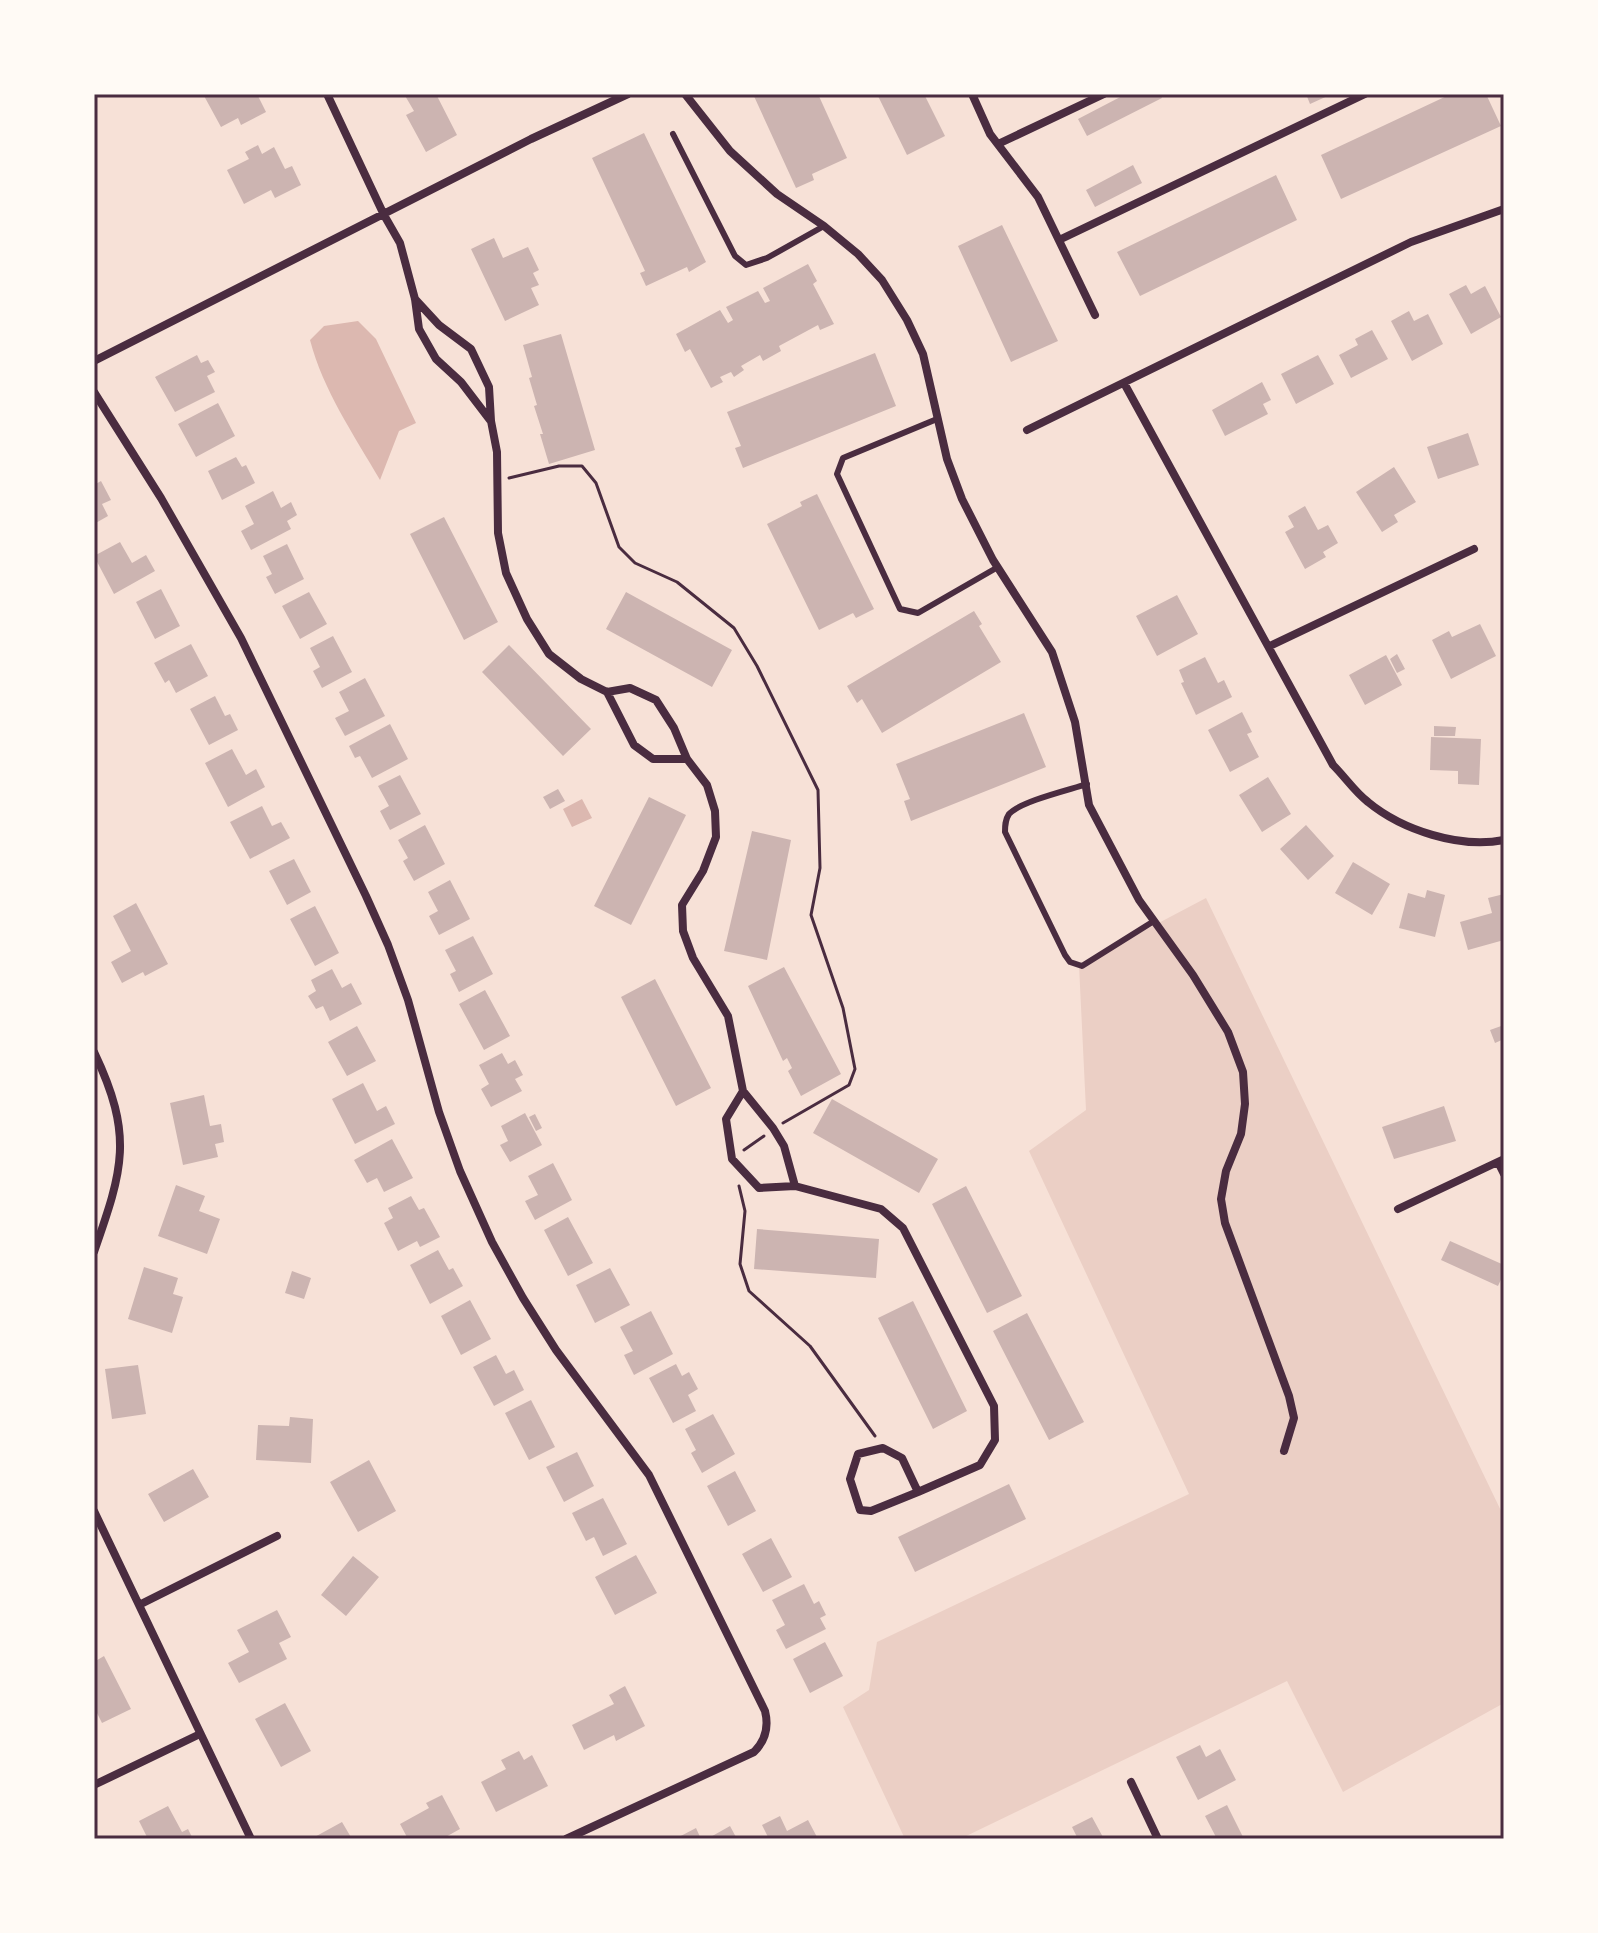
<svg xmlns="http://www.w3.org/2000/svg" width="1598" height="1933" font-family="'Public Sans',sans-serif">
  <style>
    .green { fill: #ebcfc5 }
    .water { fill: #dcb8b0 }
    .building { fill: #ccb4b1 }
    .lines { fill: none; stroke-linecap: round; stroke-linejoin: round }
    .path { stroke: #4a2c40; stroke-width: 3 }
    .service { stroke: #4a2c40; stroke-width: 6 }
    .minor { stroke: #4a2c40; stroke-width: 8 }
    .neatline { fill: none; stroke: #4a2c40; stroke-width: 3 }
  </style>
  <rect width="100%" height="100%" fill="#f7e1d7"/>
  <!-- green -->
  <path class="green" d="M1206,898L1504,1517V1703L1343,1792L1287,1681L960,1839H905L843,1707L869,1690L877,1642L1189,1494L1029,1151L1086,1110L1079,965Z"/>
  <!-- water -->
  <path class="water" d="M358,321L376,339L416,423L399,431L380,480C354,435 323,390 310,340L324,326Z
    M582,799L592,818L572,827L563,809Z"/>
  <!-- building -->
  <path class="building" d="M203,94H257L266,112L241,125L238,118L221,127Z
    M404,94H436L457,135L426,152L406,115L414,111Z
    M753,94H818L847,158L812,174L814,180L796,188Z
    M877,94H924L945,136L907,155Z
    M1126,94H1160L1162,98L1087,136L1078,119Z
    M1306,94H1332L1310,104Z
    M1451,94H1486L1501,126L1341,199L1321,155Z
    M644,133L706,262L689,272L687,267L646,286L640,273L645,271L592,158Z
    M258,145L262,154L274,147L285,169L292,166L301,185L275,198L271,190L244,204L227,170L249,159L245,152Z
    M1133,165L1142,183L1095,207L1086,190Z
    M1276,175L1297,220L1140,296L1117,252Z
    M1002,225L1058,341L1011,362L958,246Z
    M494,238L503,258L528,247L539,270L533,273L539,285L531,288L539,305L505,321L471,249Z
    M808,264L817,281L813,284L834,324L820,330L818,325L779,346L781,351L763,361L760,355L741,366L744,370L734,377L731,372L720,377L723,382L711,388L690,349L685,352L676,334L720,310L728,323L733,320L726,307L758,291L765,303L770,301L763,288Z
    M1466,285L1471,294L1485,286L1501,317L1471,334L1449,294Z
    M1409,311L1414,321L1428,314L1443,344L1412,361L1391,321Z
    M1372,330L1388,359L1351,378L1339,355L1358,345L1355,339Z
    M561,334L595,450L549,464L540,434H543L534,406L537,405L529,378L532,377L523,345Z
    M875,353L896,406L743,468L735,448L741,446L727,412Z
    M197,355L201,363L208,360L215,372L207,376L215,392L175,412L155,377Z
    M1318,355L1334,384L1296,404L1281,374Z
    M1262,382L1271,400L1263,404L1268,414L1225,436L1212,410Z
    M218,403L235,436L196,457L178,424Z
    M1468,433L1479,465L1438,479L1427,447Z
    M236,457L242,467L246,465L255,483L222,500L208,471Z
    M1394,467L1416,502L1394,515L1398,522L1382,532L1356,492Z
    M101,481L111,500L102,504L108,516L94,524V485Z
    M273,491L281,508L291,502L297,515L287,521L291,529L251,550L241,531L254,524L245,506Z
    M817,494L874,609L856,618L853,613L819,630L767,524L802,506L800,502Z
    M1305,506L1318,530L1328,525L1338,543L1323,552L1326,557L1305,569L1285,532L1294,527L1288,516Z
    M444,517L498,622L464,640L410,534Z
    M120,542L132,563L146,555L155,571L114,594L94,556Z
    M287,544L304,579L275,594L266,577L272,574L263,556Z
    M161,589L180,626L155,639L136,602Z
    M309,592L327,624L300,639L282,606Z
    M626,592L732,650L712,687L606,629Z
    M1177,595L1198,634L1157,656L1136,616Z
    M974,611L982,624L979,626L1001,662L882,733L862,699L857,703L847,686Z
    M1480,624L1496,656L1451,679L1432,640L1449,631L1452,637Z
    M333,636L352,672L322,688L313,671L320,667L310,648Z
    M191,644L208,676L176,693L169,680L165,683L154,663Z
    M509,645L591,729L563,756L482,672Z
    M1397,654L1405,669L1397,673L1390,659Z
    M1386,655L1402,685L1365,705L1349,675Z
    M1205,657L1218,683L1224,680L1232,697L1196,715L1181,683L1184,682L1179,670Z
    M365,678L385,716L345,736L335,718L349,711L339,692Z
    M215,696L225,716L230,714L238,730L209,745L190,709Z
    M1242,712L1252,732L1247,734L1259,757L1230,772L1208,730Z
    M1024,713L1046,767L911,821L904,801L910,799L896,764Z
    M390,724L408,759L372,778L360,756L355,758L349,746Z
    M1434,726L1456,727L1455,736H1434Z
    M1431,737L1481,739L1479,785L1458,784V771L1430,770Z
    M232,749L246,775L256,769L265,787L228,807L205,763Z
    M400,775L421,814L390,830L380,811L389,806L378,786Z
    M1268,777L1291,814L1262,832L1239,795Z
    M558,789L565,801L550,809L543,797Z
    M649,797L686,815L631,925L594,906Z
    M262,806L272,826L281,822L290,838L250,859L230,822Z
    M425,825L445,864L414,881L403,861L408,858L398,840Z
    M1306,825L1334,856L1308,880L1280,849Z
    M752,831L791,840L767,960L724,951Z
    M294,859L311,892L287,905L269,871Z
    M1353,862L1390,884L1372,915L1335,893Z
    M450,880L470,919L439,935L429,916L438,911L428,892Z
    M1427,890L1445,895L1435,937L1399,928L1408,893L1425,898Z
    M1504,894V940L1468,950L1460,922L1492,913L1488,898Z
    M136,903L168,964L145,976L143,972L122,983L111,962L131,951L113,916Z
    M315,906L339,953L315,966L290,919Z
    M473,936L493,974L459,992L450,974L456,971L445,950Z
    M784,967L841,1074L801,1096L788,1071L792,1068L787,1058L783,1061L748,986Z
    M332,969L342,988L351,983L362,1004L330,1021L323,1006L316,1009L308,996L316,991L311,980Z
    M655,979L711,1088L676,1106L621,997Z
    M485,990L510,1036L484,1050L459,1004Z
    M1504,1025V1039L1495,1043L1490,1030Z
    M357,1026L376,1061L347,1076L328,1042Z
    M502,1053L508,1064L515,1060L523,1075L515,1079L522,1091L491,1107L481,1089L489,1084L479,1065Z
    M363,1083L377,1111L386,1106L395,1124L355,1144L332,1099Z
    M204,1095L210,1126L221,1124L224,1142L215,1144L218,1157L183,1165L170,1103Z
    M832,1099L938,1159L919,1193L813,1133Z
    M1444,1106L1456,1141L1394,1159L1382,1127Z
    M525,1113L542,1145L510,1162L500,1145L508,1141L501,1126Z
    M535,1114L542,1128L536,1131L529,1117Z
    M392,1139L413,1178L384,1192L377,1178L367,1183L354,1160Z
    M553,1163L572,1200L535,1220L525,1201L538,1195L528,1176Z
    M176,1185L205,1196L199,1211L220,1219L207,1254L158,1236Z
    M966,1186L1022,1296L987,1313L932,1204Z
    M411,1196L419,1210L424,1208L440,1237L420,1247L417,1241L398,1251L384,1223L393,1218L388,1208Z
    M568,1217L593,1263L568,1276L544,1230Z
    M757,1229L879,1239L876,1278L754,1269Z
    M1450,1241L1504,1265V1273L1498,1286L1441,1260Z
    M438,1250L449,1270L453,1268L463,1286L430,1304L410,1265Z
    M144,1267L178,1278L173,1294L183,1297L172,1333L128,1319Z
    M610,1268L630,1305L595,1323L576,1285Z
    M292,1271L311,1278L304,1299L285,1293Z
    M470,1300L491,1339L461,1355L441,1316Z
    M913,1301L967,1411L933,1429L878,1318Z
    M651,1311L673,1354L634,1375L624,1355L633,1351L620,1327Z
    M1027,1313L1084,1422L1049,1440L993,1331Z
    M496,1355L506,1374L514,1370L524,1390L494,1406L473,1367Z
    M676,1364L682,1376L689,1372L698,1389L688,1395L696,1411L673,1423L649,1378Z
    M138,1365L146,1414L112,1419L105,1369Z
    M531,1400L555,1447L529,1460L505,1413Z
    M713,1414L735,1454L702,1473L691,1453L696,1450L685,1429Z
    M290,1417L313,1419L311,1463L256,1460L258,1425L289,1426Z
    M577,1452L594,1486L564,1502L546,1467Z
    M369,1460L396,1511L358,1532L330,1482Z
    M193,1469L209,1497L164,1522L148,1494Z
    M735,1471L756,1511L728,1526L707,1486Z
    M1009,1484L1026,1519L915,1572L898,1537Z
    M603,1498L627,1544L603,1556L594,1537L586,1541L572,1513Z
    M771,1538L792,1577L763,1592L742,1554Z
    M636,1555L657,1593L615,1615L595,1577Z
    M353,1556L379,1577L346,1616L321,1595Z
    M804,1584L814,1604L819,1601L826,1615L820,1618L826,1629L786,1649L776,1630L785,1625L772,1600Z
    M277,1610L291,1637L279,1643L287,1659L239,1683L228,1663L249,1652L237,1630Z
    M825,1642L843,1676L810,1693L793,1659Z
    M104,1656L131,1709L102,1723L94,1707V1662Z
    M625,1686L645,1726L616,1741L614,1735L584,1750L572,1725L614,1704L609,1695Z
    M285,1703L311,1751L281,1767L255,1719Z
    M1200,1745L1206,1757L1220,1749L1236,1780L1198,1800L1176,1757Z
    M519,1751L524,1760L532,1755L548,1786L496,1812L481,1782L506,1769L501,1760Z
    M442,1795L460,1829L442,1839H408L400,1824L429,1808L426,1803Z
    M1227,1805L1244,1839H1217L1205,1816Z
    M168,1806L182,1832L188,1829L193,1839H148L139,1821Z
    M780,1816L787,1831L808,1820L818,1839H769L762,1825Z
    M1092,1817L1104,1839H1078L1072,1827Z
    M342,1822L352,1839H311Z
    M730,1826L737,1839H707Z
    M696,1828L701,1839H675Z"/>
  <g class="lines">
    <!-- path -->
    <path class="path" d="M509,478L559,466H582L596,483L619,547L635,563L677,582L734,628L757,666L818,790L820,868L811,915L843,1008L855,1069L849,1085L783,1123
      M744,1150L764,1136
      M739,1186L745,1211L740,1264L749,1291L810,1346L875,1436"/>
    <!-- service -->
    <path class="service" d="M673,134L735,256L746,265L767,258L824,226
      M937,419L843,458L837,474L900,609L918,613L998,567
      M1087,784C1069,790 1021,801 1009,814C1005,820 1005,826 1005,832L1065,955L1070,962L1082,966L1154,921"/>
    <!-- minor -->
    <path class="minor" d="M327,94L384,215L400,243L415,299L419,329L436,359L461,382L490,420
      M685,94L730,151L777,194L824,226L858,254L882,280L907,320L923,354L947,459L962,499L993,560L1052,652L1075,722L1089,805L1139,900L1193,975L1228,1032L1243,1072L1245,1104L1241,1134L1226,1171L1221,1199L1225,1223L1289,1396L1294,1418L1284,1451
      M972,94L990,134L1038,197L1095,315
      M998,144L1104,94
      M1059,240L1365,94
      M415,299L439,325L471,349L489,387L491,421L497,452L498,533L506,573L527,619L549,654L581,679L607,692L630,688L656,700L674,728L687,759L707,785L715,811L716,837L703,871L682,905L683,931L693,958L728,1016L743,1091L773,1128L784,1146L795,1186
      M94,361L531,139L628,94
      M1124,383L1333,765C1345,777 1355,792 1368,802C1402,830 1460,849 1504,840
      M94,392L161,498L241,638L366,896L388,945L408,1000L439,1112L460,1171L492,1242L523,1298L556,1350L649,1475L765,1711C769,1727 766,1740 754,1752L566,1839
      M1027,430L1411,242L1504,209
      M1270,646L1474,549
      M607,692L634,745L653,759H687
      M94,1052C134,1136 123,1169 94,1252
      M743,1091L726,1119L732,1159L759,1188L795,1186L881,1209L903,1228L994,1406L995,1440L980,1465L918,1492L902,1458L883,1448L858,1454L850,1479L860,1510L871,1511L918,1492
      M1498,1162L1504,1174
      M1398,1209L1504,1159
      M94,1511L251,1839
      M139,1605L277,1536
      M1131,1782L1158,1839
      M94,1785L200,1734"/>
  </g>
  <!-- border -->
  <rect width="1598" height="1933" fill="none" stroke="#fffaf5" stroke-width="192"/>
  <rect x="96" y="96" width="1406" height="1741" class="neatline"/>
</svg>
